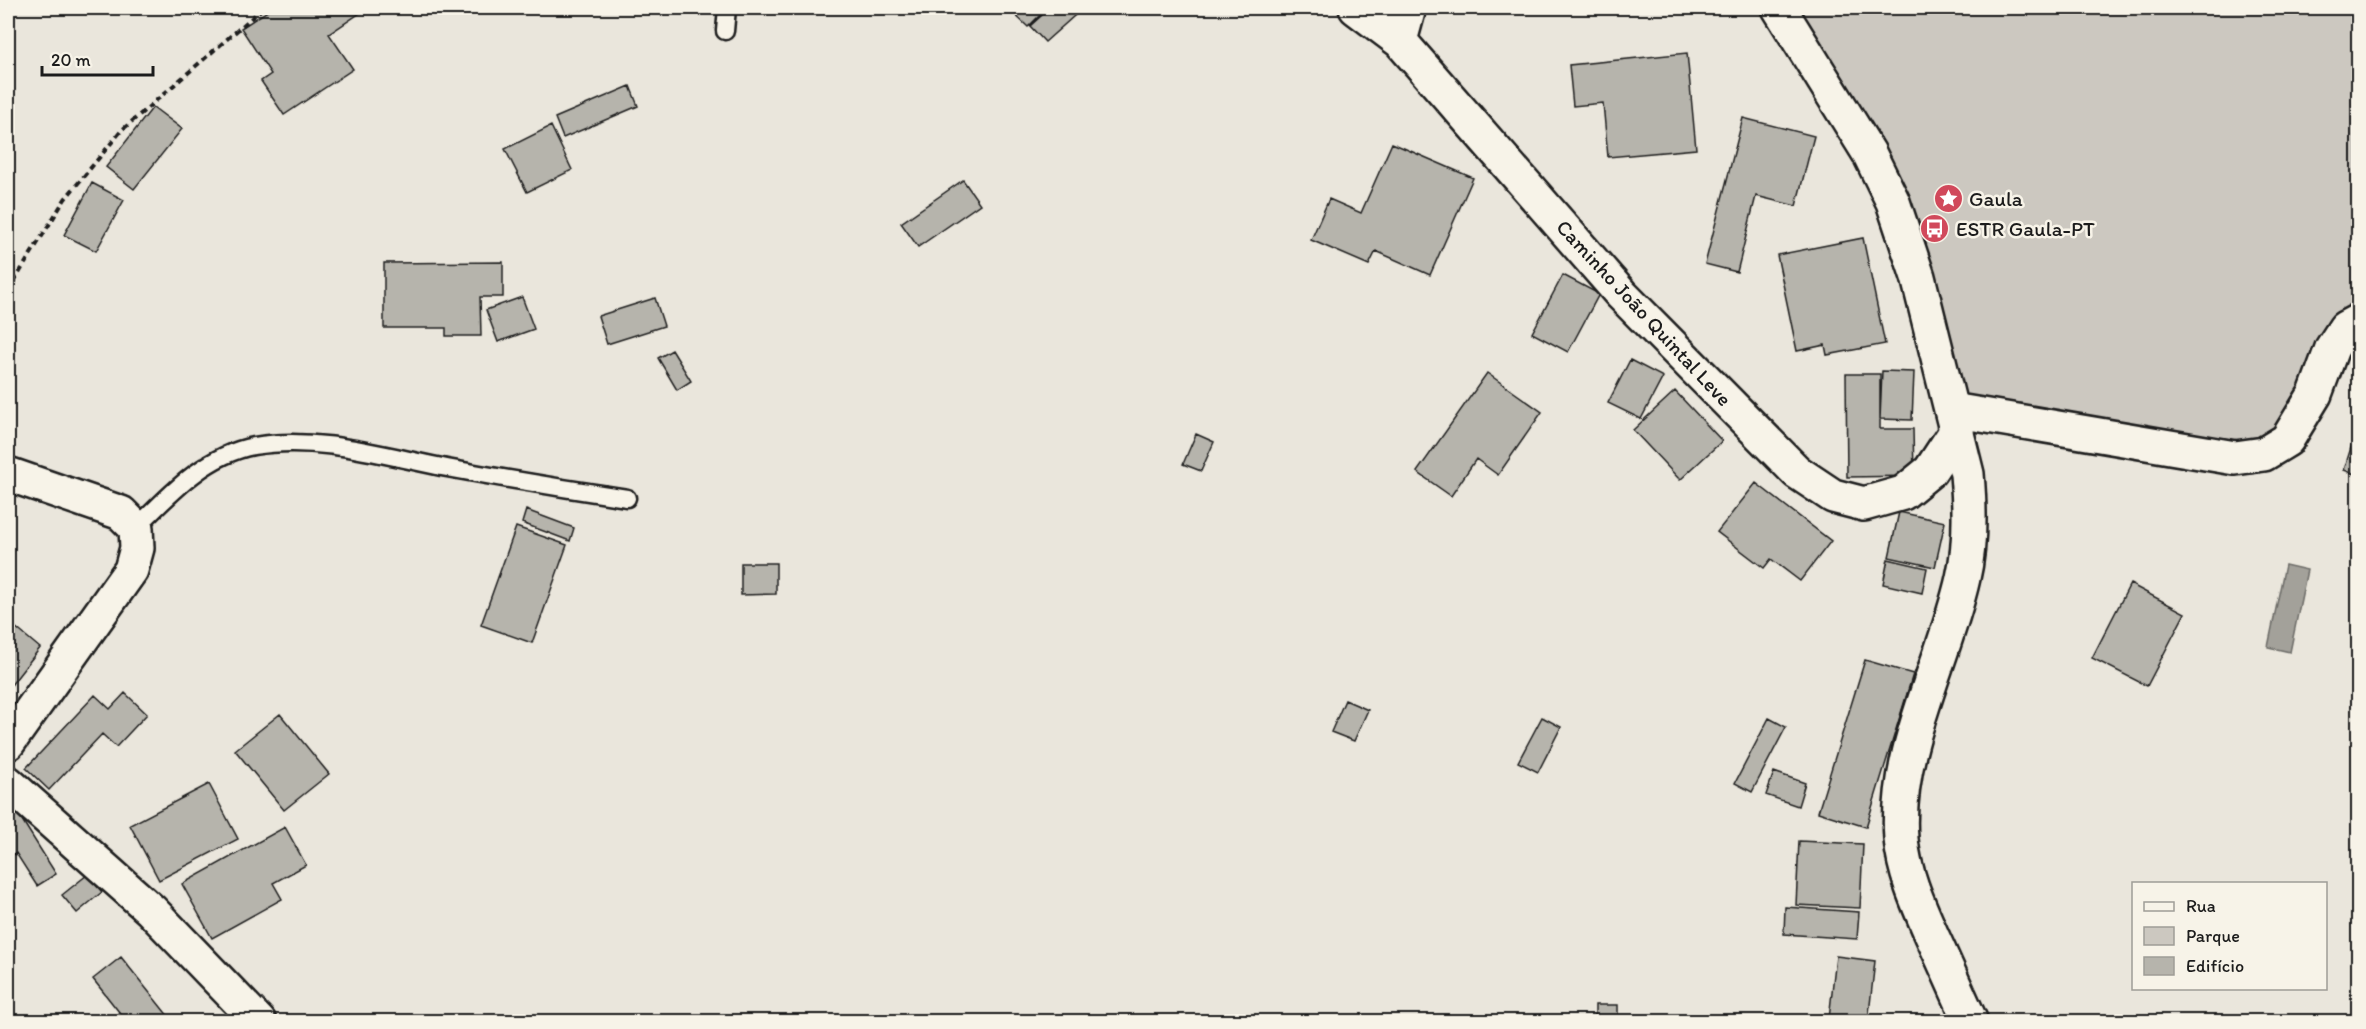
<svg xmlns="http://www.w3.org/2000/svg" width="2366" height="1029" font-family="Itim,sans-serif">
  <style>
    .green { fill: #ccc8c0; stroke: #74726e; stroke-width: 1.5 }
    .water { fill: #a3a19a; stroke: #6d6c68; stroke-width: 1.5 }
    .building { fill: #b6b4ac; stroke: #1c1c1c; stroke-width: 1.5 }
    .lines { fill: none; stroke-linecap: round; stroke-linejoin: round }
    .service-casing { stroke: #1c1c1c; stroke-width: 21 }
    .minor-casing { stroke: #1c1c1c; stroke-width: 38 }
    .secondary-casing { stroke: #1c1c1c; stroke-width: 38 }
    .path { stroke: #1c1c1c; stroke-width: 4; stroke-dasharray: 6 4.5; stroke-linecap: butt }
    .service { stroke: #f7f3e8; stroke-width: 16 }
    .minor { stroke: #f7f3e8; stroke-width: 33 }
    .secondary { stroke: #f7f3e8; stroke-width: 33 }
    .labels { text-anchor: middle; stroke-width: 5; stroke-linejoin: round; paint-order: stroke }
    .poi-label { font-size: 21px; fill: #1c1c1c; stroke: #f7f3e8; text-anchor: start }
    .street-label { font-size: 21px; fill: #1c1c1c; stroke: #f7f3e8 }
  </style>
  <rect width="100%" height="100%" fill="#eae6dc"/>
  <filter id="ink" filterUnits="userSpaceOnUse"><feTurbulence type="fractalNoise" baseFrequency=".0167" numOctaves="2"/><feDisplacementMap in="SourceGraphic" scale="12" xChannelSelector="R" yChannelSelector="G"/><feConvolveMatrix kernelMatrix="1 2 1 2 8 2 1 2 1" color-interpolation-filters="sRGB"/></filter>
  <g filter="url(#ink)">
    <!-- green -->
    <path class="green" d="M1779,8H2358V343L2355,344L2264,454L1952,410L1869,153Z"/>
    <!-- water -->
    <path class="water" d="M2285,565L2307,570L2290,652L2268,647Z"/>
    <!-- building -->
    <path class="building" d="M272,8H356L360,13L329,34L353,69L284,115L261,81L271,74L241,28Z
      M1008,8H1047L1028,27Z
      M1050,8H1083L1045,42L1030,26Z
      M1687,53L1696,149L1608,157L1603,103L1573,106L1569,65Z
      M630,86L638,106L563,138L555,118Z
      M153,107L182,129L134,189L106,167Z
      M1743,118L1814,136L1796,206L1756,196L1737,272L1705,264Z
      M551,126L572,170L527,192L505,149Z
      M1392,143L1473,178L1430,275L1376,251L1369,265L1311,240L1329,199L1361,213Z
      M963,180L980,204L918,247L901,223Z
      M92,183L124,200L96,251L64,235Z
      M1863,238L1885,344L1827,355L1825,345L1797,351L1777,255Z
      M503,262V297H480L481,336H446V328H384V263Z
      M1563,275L1599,294L1568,352L1532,333Z
      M522,297L534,329L498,342L486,310Z
      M655,298L664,326L607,344L598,316Z
      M672,350L691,381L677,390L658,358Z
      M1630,360L1663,377L1641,419L1608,403Z
      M1882,371L1914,372L1912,420L1880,419Z
      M1487,373L1542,412L1498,475L1476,459L1451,496L1417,472Z
      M1846,374H1880V429H1913L1914,476L1847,477Z
      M1675,391L1722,441L1680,480L1633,430Z
      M2358,425V475L2344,470Z
      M1196,434L1214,442L1201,471L1183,464Z
      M1756,483L1831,541L1800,581L1771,559L1764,568L1717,532Z
      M526,510L574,528L570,541L522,523Z
      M1899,512L1945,522L1935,567L1889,557Z
      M516,527L567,545L532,643L481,625Z
      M1888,559L1927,568L1922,593L1883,584Z
      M741,563H776V594L741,595Z
      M2130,584L2185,613L2147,686L2092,658Z
      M8,621L40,648L8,689Z
      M1865,660L1913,674L1866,827L1818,812Z
      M125,693L147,714L116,747L102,734L49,790L26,768L95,695L110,709Z
      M1345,700L1368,710L1354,741L1331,732Z
      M280,714L329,774L284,810L235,750Z
      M1542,717L1561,727L1538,772L1518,762Z
      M1769,718L1786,727L1752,792L1735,783Z
      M1774,772L1805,783L1798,806L1766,795Z
      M209,784L238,839L159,880L130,825Z
      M12,804L56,874L37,886L16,853L8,859V807Z
      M285,827L306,865L273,883L282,899L212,938L182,884Z
      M1799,841L1863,844L1860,908L1796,905Z
      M87,875L102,892L77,913L62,895Z
      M1785,907L1859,912L1857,939L1784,934Z
      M1836,956L1875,961L1868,1022L1829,1019Z
      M121,957L173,1022H127L93,979Z
      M1595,1005H1618V1022H1595Z"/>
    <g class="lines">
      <defs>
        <path id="service" d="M725,31L727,8
          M136,528C169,495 205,455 254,446C318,435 385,456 447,468C507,479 567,489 627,498"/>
        <path id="minor" d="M1356,8L1400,41L1621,294L1797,472L1833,496L1864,504L1903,493L1930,471L1957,430
          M1400,41L1409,8
          M1952,410L2235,458L2264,454L2287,440L2315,394L2332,348L2345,328L2358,321
          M8,474L121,513L136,528L137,548L131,570L8,743
          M8,783L151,910L259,1022"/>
        <path id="secondary" d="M1779,8L1869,153L1893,202L1918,277L1967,474C1970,508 1971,544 1963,578C1944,663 1894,750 1901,839C1904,874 1919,906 1933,938C1946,966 1958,994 1971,1022"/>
      </defs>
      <!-- service casing -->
      <use href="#service" class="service-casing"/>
      <!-- minor casing -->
      <use href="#minor" class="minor-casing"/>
      <!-- secondary casing -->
      <use href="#secondary" class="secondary-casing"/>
      <!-- path -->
      <path class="path" d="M8,291L65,199L122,130L263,8"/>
      <!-- service -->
      <use href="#service" class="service"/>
      <!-- minor -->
      <use href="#minor" class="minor"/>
      <!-- secondary -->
      <use href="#secondary" class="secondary"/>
    </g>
  </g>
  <!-- icons -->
  <defs>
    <symbol id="sight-disc" viewBox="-11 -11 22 22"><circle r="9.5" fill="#d1495b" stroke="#f7f3e8"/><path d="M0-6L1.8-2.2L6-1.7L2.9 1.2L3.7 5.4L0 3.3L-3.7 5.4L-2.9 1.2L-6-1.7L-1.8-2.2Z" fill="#fff"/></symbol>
    <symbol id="bus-disc" viewBox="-11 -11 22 22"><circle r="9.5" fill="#d1495b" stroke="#f7f3e8"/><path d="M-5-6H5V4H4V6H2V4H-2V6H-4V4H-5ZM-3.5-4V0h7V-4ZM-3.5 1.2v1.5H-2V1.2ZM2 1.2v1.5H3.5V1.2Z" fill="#fff"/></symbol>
  </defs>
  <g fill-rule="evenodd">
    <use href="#sight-disc" x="1932" y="182" width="33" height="33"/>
    <use href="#bus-disc" x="1918" y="212" width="33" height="33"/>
  </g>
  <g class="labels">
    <!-- poi labels -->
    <g class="poi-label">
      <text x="1969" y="206">Gaula</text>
      <text x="1956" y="236">ESTR Gaula-PT</text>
    </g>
    <!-- street labels -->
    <g class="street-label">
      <text transform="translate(1644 313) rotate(47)" y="7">Caminho João Quintal Leve</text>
    </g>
  </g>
  <!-- margin -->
  <rect width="2366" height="1029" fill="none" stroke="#f7f3e8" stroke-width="30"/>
  <rect x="15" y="15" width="2336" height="999" fill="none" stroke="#1c1c1c" stroke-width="2" filter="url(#ink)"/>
  <!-- legend -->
  <rect x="2132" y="882" width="195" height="108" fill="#f7f3e8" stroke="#9f9d96" stroke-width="1.5"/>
  <rect x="2144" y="902" width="30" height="9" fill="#f7f3e8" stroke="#9f9d96" stroke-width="1.5"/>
  <text x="2186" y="912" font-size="18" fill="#1c1c1c">Rua</text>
  <rect x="2144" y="927" width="30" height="18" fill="#ccc8c0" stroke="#9f9d96" stroke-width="1.5"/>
  <text x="2186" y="942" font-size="18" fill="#1c1c1c">Parque</text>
  <rect x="2144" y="957" width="30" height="18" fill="#b6b4ac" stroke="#9f9d96" stroke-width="1.5"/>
  <text x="2186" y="972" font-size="18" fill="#1c1c1c">Edifício</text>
  <!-- scale -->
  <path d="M42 66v9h111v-9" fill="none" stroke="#1c1c1c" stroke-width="3"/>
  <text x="51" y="66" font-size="18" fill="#1c1c1c" stroke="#f7f3e8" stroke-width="4.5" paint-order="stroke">20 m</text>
</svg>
